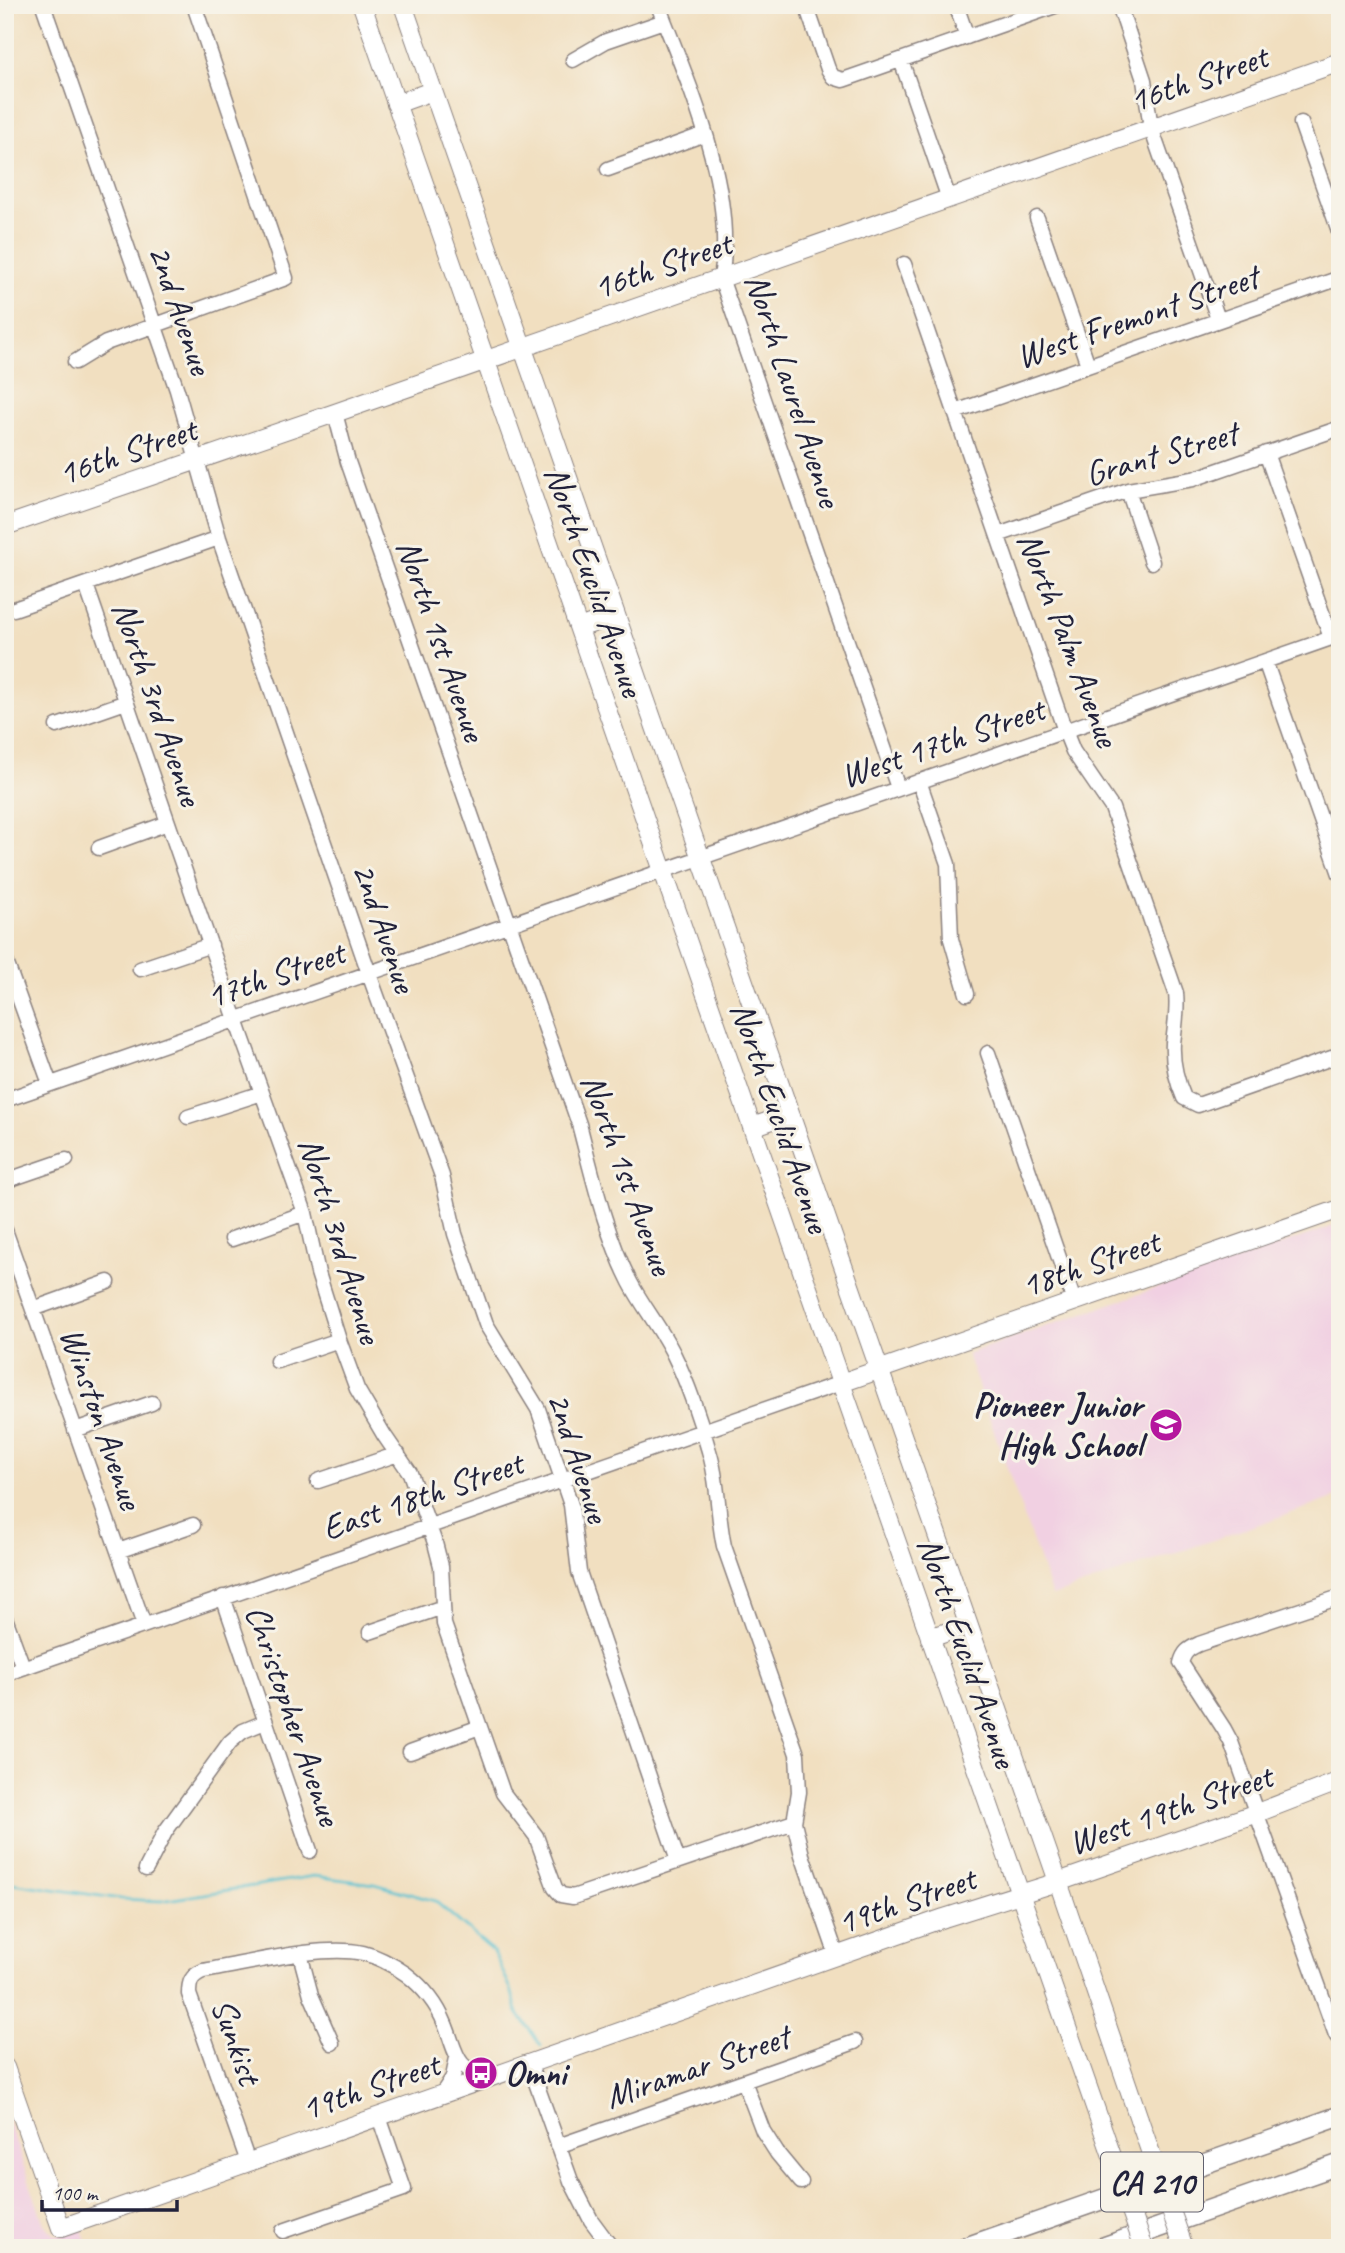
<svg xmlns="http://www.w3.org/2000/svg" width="1345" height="2253" font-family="Caveat,sans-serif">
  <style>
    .built { fill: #f1d0e2 }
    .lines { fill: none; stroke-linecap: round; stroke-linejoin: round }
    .stream { stroke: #57c2d2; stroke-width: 2.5 }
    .minor-casing { stroke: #8a807e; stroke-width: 17 }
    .major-casing { stroke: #8a807e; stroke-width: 20 }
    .highway-casing { stroke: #8a807e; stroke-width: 22 }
    .minor { stroke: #fff; stroke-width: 14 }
    .major { stroke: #fff; stroke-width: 18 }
    .highway { stroke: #fff; stroke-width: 19 }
    .major-bridge-casing { stroke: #8a807e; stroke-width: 20; stroke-linecap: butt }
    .major-bridge { stroke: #fff; stroke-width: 18 }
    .labels { text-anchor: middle; stroke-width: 6; stroke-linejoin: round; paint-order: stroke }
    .shield { fill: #f7f3e8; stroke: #62616f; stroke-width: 2 }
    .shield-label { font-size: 33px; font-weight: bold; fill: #22223b }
    .street-label { font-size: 35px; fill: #22223b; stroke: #f7f3e8 }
    .poi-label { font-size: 35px; font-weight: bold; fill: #22223b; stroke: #f7f3e8; text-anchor: end }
  </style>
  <rect width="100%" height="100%" fill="#f7f3e8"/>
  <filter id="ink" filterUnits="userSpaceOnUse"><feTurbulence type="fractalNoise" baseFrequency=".0143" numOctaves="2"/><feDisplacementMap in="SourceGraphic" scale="14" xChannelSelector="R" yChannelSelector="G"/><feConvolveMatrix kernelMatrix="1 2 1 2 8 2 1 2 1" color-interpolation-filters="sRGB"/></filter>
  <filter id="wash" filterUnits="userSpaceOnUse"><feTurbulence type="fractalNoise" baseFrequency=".00686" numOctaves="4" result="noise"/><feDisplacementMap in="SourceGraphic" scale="28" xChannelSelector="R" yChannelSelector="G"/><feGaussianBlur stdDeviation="1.57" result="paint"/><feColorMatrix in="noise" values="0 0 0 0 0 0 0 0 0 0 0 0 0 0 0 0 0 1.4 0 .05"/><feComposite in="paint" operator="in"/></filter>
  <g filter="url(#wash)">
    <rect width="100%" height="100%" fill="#f1dfc0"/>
    <!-- built -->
    <path class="built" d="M1340,1224V1496L1052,1596L967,1354Z
      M5,2112L44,2224L55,2235H62L82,2229L88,2248H5Z"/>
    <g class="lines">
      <!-- stream -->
      <path class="stream" d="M5,1882L121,1899L161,1901L314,1876L375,1884L435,1901L493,1951L511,1989L517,2011L541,2046"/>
    </g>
  </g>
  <g filter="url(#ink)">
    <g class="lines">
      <defs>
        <path id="minor" d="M43,5L177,390L219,538L373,985L442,1176L455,1234L486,1324L538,1409L571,1505L579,1572L678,1861
          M658,5C689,85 737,191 721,278L898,788
          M806,5L828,69L833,77L843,80L1058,5
          M956,5L967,37
          M1119,5L1144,80L1151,128L1218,319
          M573,60L606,41L664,21
          M901,60L949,199
          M1301,123L1340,234
          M608,169L705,134
          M1037,218L1088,365
          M904,264L1065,731L1073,751L1112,808L1176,993C1178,1010 1175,1026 1173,1043C1172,1061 1177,1082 1184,1098L1198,1105L1340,1055
          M75,362L106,343L286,278L194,5
          M955,412L1340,278
          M335,413L348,462L579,1124C593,1177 605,1233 630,1282C643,1307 662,1330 674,1355C687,1381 701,1422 709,1451C719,1482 717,1514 724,1546L797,1754L799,1792L794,1822L802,1855L837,1956
          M1266,453L1331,638
          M1128,490L1152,562
          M998,535L1128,490L1193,479L1340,428
          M86,585L242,1037L305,1213L318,1273L339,1340L357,1389L384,1435L410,1473L435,1543L441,1566L444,1624L503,1793L536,1836L555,1888L561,1895L573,1897L794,1822
          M14,609L219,538
          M1265,661L1340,874
          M57,726L126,702
          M919,781L948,864L951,939L967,994
          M99,848L168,823
          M5,959L50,1084
          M140,969L211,945
          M988,1053L1074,1301
          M5,1100L1340,635
          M188,1117L262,1093
          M5,1181L66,1160
          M5,1230L144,1625
          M232,1239L305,1213
          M33,1309L108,1282
          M277,1361L339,1340
          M75,1430L152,1403
          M318,1481L398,1454
          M118,1551L193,1525
          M223,1597L310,1851
          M5,1618L23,1667
          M370,1632L443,1607
          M5,1674L841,1383
          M410,1752L480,1727
          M146,1869L165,1832L230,1742L243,1731L265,1722
          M300,1954L311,1995L332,2043
          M1336,2035L1231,1742L1224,1729L1181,1663C1184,1652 1188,1649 1199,1644L1340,1597
          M529,2063L571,2181L591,2220L611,2247
          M744,2081L763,2131L777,2153L801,2182
          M442,2094L453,2077L457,2058
          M558,2146L855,2042
          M248,2162L189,1994C189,1982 191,1976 203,1971C247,1964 321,1944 363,1953C379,1957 393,1965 406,1974C423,1987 437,2004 445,2024C457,2053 454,2069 489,2078
          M283,2231L404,2189L379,2117"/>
        <path id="major" d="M362,5L841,1383L1104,2133
          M403,5L1053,1867L1139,2119
          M396,104L432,91
          M5,526L335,413L1340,62
          M579,628L615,615
          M752,1127L790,1114
          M841,1383L1340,1209
          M930,1638L968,1625
          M5,2067L61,2228L944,1918L1058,1882L1257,1813L1340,1781"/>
        <path id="highway" d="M964,2248L1340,2116
          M1101,2248L1340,2164"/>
      </defs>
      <!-- minor casing -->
      <use href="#minor" class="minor-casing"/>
      <!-- major casing -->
      <use href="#major" class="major-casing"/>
      <!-- highway casing -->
      <use href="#highway" class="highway-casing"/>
      <!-- minor -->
      <use href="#minor" class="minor"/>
      <!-- major -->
      <use href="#major" class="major"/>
      <!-- highway -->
      <use href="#highway" class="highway"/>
      <defs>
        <path id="major-bridge" d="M1139,2119L1184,2248
          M1104,2133L1144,2248"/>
      </defs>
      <!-- major-bridge casing -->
      <use href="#major-bridge" class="major-bridge-casing"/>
      <!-- major-bridge -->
      <use href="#major-bridge" class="major-bridge"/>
    </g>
  </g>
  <!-- icons -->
  <defs>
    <symbol id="school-disc" viewBox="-11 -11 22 22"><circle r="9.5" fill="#b5179e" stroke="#f7f3e8"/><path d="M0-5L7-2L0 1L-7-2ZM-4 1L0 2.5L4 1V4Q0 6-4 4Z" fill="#fff"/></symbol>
    <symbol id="bus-disc" viewBox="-11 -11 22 22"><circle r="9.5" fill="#b5179e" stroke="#f7f3e8"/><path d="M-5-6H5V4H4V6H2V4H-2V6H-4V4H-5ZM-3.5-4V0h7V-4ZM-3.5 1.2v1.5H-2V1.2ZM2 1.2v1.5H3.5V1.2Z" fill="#fff"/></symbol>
  </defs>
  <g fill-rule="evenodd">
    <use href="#school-disc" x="1147" y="1406" width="38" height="38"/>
    <use href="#bus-disc" x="462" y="2054" width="38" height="38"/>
  </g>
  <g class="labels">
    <!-- shield labels -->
    <rect class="shield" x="1101" y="2152.5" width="102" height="59" rx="5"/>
    <g class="shield-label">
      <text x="1152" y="2194">CA 210</text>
    </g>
    <!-- street labels -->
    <g class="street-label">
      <text transform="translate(1198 78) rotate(-19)" y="12">16th Street</text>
      <text transform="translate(662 265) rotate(-19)" y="12">16th Street</text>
      <text transform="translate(181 309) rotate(71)" y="12">2nd Avenue</text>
      <text transform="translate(1137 316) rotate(-19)" y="12">West Fremont Street</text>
      <text transform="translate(794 390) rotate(72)" y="12">North Laurel Avenue</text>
      <text transform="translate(127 451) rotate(-19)" y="12">16th Street</text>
      <text transform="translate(1161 453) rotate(-16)" y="12">Grant Street</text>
      <text transform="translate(595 581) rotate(71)" y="12">North Euclid Avenue</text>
      <text transform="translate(1069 639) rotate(69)" y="12">North Palm Avenue</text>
      <text transform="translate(442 640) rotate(71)" y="12">North 1st Avenue</text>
      <text transform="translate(158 703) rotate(71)" y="12">North 3rd Avenue</text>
      <text transform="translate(942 742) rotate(-19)" y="12">West 17th Street</text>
      <text transform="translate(385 927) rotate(71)" y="12">2nd Avenue</text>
      <text transform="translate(275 974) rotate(-19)" y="12">17th Street</text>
      <text transform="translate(781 1117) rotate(71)" y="12">North Euclid Avenue</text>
      <text transform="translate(628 1174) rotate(70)" y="12">North 1st Avenue</text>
      <text transform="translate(341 1240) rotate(73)" y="12">North 3rd Avenue</text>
      <text transform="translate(1090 1263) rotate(-19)" y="12">18th Street</text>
      <text transform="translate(102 1418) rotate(71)" y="12">Winston Avenue</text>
      <text transform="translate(579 1457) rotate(72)" y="12">2nd Avenue</text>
      <text transform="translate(422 1495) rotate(-19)" y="12">East 18th Street</text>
      <text transform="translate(968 1652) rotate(71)" y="12">North Euclid Avenue</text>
      <text transform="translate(294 1715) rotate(71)" y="12">Christopher Avenue</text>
      <text transform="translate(1170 1809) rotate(-19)" y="12">West 19th Street</text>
      <text transform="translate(906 1900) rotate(-19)" y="12">19th Street</text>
      <text transform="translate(237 2041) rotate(71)" y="12">Sunkist</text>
      <text transform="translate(697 2066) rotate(-19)" y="12">Miramar Street</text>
      <text transform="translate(370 2086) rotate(-19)" y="12">19th Street</text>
    </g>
    <!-- poi labels -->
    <g class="poi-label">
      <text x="1142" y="1417">Pioneer Junior<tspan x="1142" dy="40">High School</tspan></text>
      <text x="505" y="2085" text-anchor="start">Omni</text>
    </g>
  </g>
  <!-- margin -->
  <rect width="1345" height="2253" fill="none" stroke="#f7f3e8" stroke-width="28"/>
  <!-- scale -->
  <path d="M42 2200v10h135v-10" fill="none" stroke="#22223b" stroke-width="3.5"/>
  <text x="52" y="2200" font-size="21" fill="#22223b" stroke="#f7f3e8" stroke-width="5" paint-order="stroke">100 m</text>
</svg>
